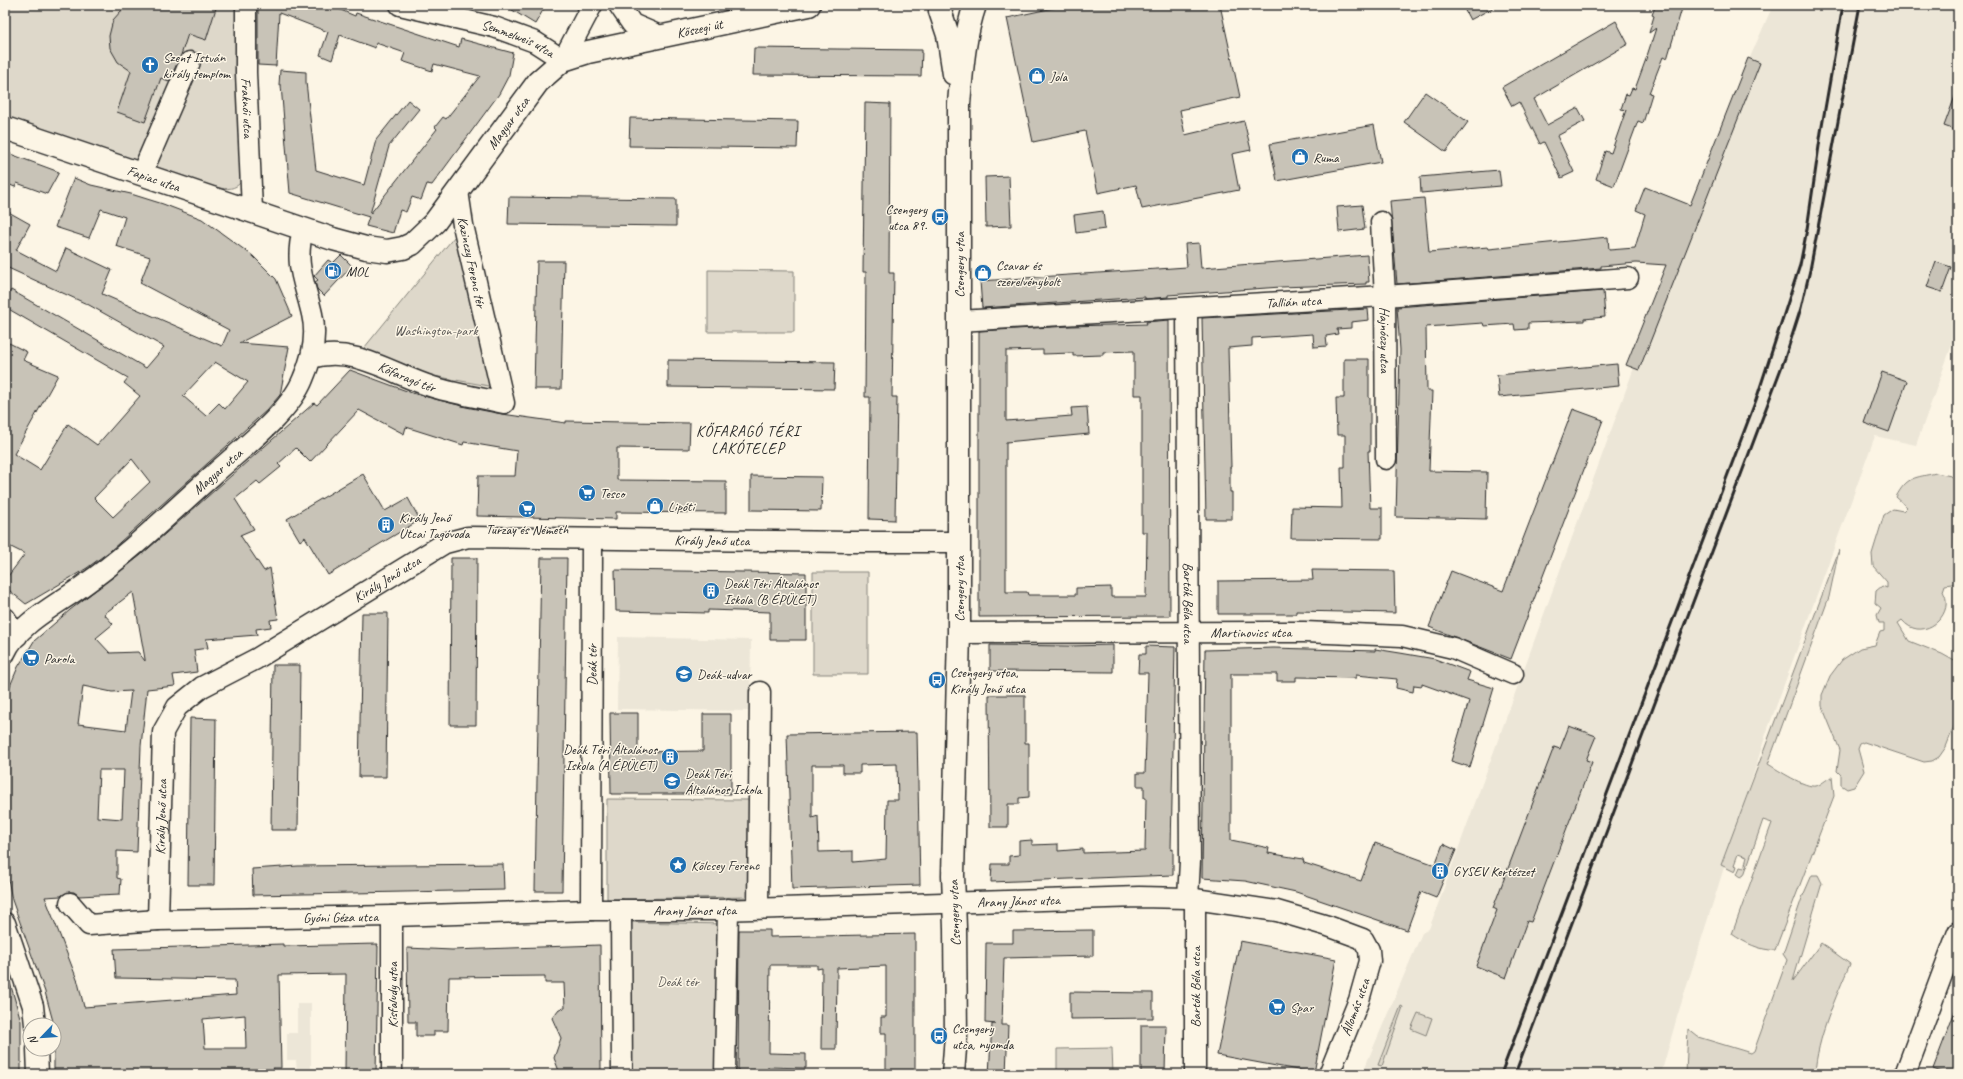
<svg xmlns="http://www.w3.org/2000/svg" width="1963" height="1079" font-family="Caveat,sans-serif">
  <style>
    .built { fill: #ece6d7 }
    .green { fill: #ded8ca; stroke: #84827a }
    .building { fill: #c8c3b7; stroke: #2b2b2b; fill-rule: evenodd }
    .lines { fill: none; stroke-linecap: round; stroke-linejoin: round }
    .minor-casing { stroke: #2b2b2b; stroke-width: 23 }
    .tertiary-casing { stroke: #2b2b2b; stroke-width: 25 }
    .secondary-casing { stroke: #2b2b2b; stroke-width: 25 }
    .minor { stroke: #fcf5e5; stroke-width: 20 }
    .tertiary { stroke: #fcf5e5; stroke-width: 22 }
    .secondary { stroke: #fcf5e5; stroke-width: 22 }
    .rail { stroke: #2b2b2b; stroke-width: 3 }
    .labels { text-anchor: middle; stroke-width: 3; stroke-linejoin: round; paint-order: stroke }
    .street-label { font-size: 14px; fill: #2b2b2b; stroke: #fcf5e5 }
    .poi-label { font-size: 14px; fill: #2b2b2b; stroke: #fcf5e5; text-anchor: start }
    .park-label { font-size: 14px; fill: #585653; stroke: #fcf5e5 }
    .neighbourhood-label { font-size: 15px; letter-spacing: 1px; fill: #2b2b2b; stroke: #fcf5e5 }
  </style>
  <rect width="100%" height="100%" fill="#fcf5e5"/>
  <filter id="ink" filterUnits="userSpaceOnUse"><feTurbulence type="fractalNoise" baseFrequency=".025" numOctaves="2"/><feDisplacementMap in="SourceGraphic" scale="8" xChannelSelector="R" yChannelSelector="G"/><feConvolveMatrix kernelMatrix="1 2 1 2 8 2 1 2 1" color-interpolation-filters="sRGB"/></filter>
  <g filter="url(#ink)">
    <!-- built -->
    <path class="built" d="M1773,5H1958V328L1916,445L1875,436L1766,734L1677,1017L1661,1074H1362L1422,933L1429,929L1734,94Z
      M618,637L751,640L750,711L617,709Z
      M297,1003H311V1074H297L296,1060H287V1033H297Z"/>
    <!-- green -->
    <path class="green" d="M5,5H237L243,179C233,197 211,185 196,181L5,119Z
      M459,231L494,387L434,376L360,353Z
      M708,270L794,271V332H708Z
      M1936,473L1951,476L1958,481V583L1945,585L1943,591C1944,594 1946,597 1946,600C1949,620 1920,642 1902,620L1898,623L1909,641L1942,654L1958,663V716L1946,747L1939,757L1932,761L1924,762L1864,742L1860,744L1858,749L1864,771L1854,787L1847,789L1841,785V775L1837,771L1840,750L1822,706V695L1830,676L1842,660L1860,648L1875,645L1880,632L1884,631V623H1879L1877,615L1881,608L1875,603L1876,591L1882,586L1887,588V582L1873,566L1872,554L1884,515L1893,509L1903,511L1907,507L1896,497C1907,476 1915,478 1936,473Z
      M1839,550L1829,597L1768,764C1778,770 1805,788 1816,786C1821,785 1826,779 1832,777L1834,796L1775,950C1761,951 1743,942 1732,934L1772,823L1763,820L1744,875L1741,877L1737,874L1740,867L1744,868L1747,857L1738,854L1734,865L1737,866L1735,872L1721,865Z
      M813,572H868V674H813Z
      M607,799L750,800L752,897L607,899Z
      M1812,875H1818L1822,883L1793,981L1821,943L1850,964C1836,997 1817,1038 1815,1074H1686L1688,1029L1698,1037L1751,1053L1754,1051L1787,960L1783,954L1802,898Z
      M631,922L725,924L722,1074H631Z
      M1401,1006L1403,1007L1382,1066L1378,1065Z
      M1418,1013L1432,1018L1426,1035L1411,1029Z
      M1112,1048L1113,1074H1057V1049Z"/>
    <!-- building -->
    <path class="building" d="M131,5H217L206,40L188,34L181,55L169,81L161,78L145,122L117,112L131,71L118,62L110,48L109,36L113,20L121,11Z
      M258,5H329L355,16L356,13L459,47L461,39L513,53L509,75L499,94L432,185L427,184L421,200L412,197L406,212L400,210L393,233L366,226L369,217L290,193L281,85H279L280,70L306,72V82L316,170L364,185L376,140L408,100L419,109L389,146L370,214L437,129L435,127L443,117L446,119L480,76L434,64L432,71L402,61L405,53L376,43L375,48L340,35L332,60L320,55L328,32L279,13L276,66L258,65Z
      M504,5H546L535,24Z
      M1057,5H1220L1240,97L1180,110L1185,135L1244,121L1251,150L1232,154L1239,190L1142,209L1136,185L1098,193L1085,131L1033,142L1007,18L1058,7Z
      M1462,5H1498L1470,20Z
      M1659,5H1683L1667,59L1663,57L1649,93L1652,94L1643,123L1638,121L1614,186L1596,179L1605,151L1611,153L1626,110L1621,109L1626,94L1629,95L1632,88L1635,89L1646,59L1656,28L1649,33L1654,16L1652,15L1655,7Z
      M1616,21L1628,44L1534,99L1547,125L1578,108L1585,121L1557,136L1574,172L1561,178L1544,142L1540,144L1519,102L1512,106L1502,87Z
      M754,48L922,50L921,76L753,75Z
      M1748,58L1760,63L1639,370L1626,365L1666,265L1636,263L1601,266V268L1397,284L1390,201L1424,198L1429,252L1488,247L1489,249L1608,237L1609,250L1635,248L1645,214L1636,210L1645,187L1690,205Z
      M1957,91L1958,92V131L1944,126Z
      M1425,92L1468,122L1446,152L1404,122Z
      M865,103L890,104L889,273H894L892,397H897L895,520L869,519L870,397H865L866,272H863Z
      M630,118L798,121L797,148L629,146Z
      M1374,125L1381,162L1277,181L1270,144Z
      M5,152L59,172L47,194L17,183L15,187L5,183Z
      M1499,170L1501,186L1421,193L1420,177Z
      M1009,176L1011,226L986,227L985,177Z
      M74,178L91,185L131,194L163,204L202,219L253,256L276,279L292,316L239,343L289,347L280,395L267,410L110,551L87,568L26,604L5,587V580L25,554L5,544V350L9,343L27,352L23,360L58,375L14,454L40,470L68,424L97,445L140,396L124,383L128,378L5,307V299L11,290L146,368L164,347L89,305L6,267L5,269V210L30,224L16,250L56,271L66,248L112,270L102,294L222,346L229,330L140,283L150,257L116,246L125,217L101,209L89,238L55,227ZM215,362L248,382L225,409L219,403L206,416L183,396ZM132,459L150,482L113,517L94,498Z
      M509,197L676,199V226L508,224Z
      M1362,205L1365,229L1339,232L1337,207Z
      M1103,211L1105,229L1076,233L1074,215Z
      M1199,243L1201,268L1367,255L1369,282H1366V284L1281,287L1168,295V297L1145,299V297L982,308L980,281L1187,267L1185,244Z
      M341,255L352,266L324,296L317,289L315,282L318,280L314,276L328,260L333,263Z
      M537,261H564L561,389H534Z
      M1936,262L1951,267L1942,292L1927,287Z
      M1603,291L1605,317L1584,319V321L1528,323V329L1515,330L1514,324L1484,326L1483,323L1426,327L1427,391H1432L1429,471L1487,472L1486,519L1396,517L1400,350L1397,307Z
      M1368,309L1369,320L1351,322V328L1337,329L1338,334L1326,336L1327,346L1314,347L1313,334L1252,338V346L1228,348L1231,467H1230V492H1232V519H1206L1202,318Z
      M1169,320L1170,616L979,617V331L1070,326L1147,324L1146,322ZM1043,350V354L1073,353V356L1103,355V352L1134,351V395H1142V532H1147L1146,597H1111V587L1076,588V595H1028L1027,592H1006V442L1089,434L1087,407L1071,408L1072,416L1006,421V351Z
      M1344,359H1369V398H1370V451H1368L1370,508H1382V539L1291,538L1292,507L1342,508L1341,467H1345V435H1337L1336,398H1344Z
      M668,360L835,362L834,389L668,387Z
      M1617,364L1619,386L1499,397L1497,375Z
      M350,370L412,393L466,407L502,414L566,423V421L690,423L689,449L617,448V480L726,481V513L616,512V519L477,516L478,476H515L517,451L464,442L463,445L406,427L404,434L359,410L310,462L296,448L278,464L281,467L260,484L257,481L235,499L254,529L240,535L264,571L270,568L278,619L270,620L271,627L256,629L257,635L206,639L208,648L194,650L197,672L173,675L175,686L147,689L141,746L137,852L117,851V878L121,879L120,894L79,896L74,892H68L61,896L45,897L78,982L84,1007L236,995L235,980L116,978L114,949L283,944V946L378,944L377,946H378L376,1074H345L346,974L279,975L281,1068H273V1074H54V1025L45,992L12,900L5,863V698L18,667L34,641L70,610L141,555L314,403L317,405ZM133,592L145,659V661L138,652L110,653L96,638L113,624L104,614ZM83,686L112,692L131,691L126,730L78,724ZM99,770H124L122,819L97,817ZM245,1015L246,1048H205L203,1019Z
      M1882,372L1907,381L1889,432L1864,423Z
      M1573,409L1603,420L1511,659L1429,627L1451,571L1503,591Z
      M363,474L385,511L408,498L420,520L328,575L305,537L300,541L287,519Z
      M751,476L822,477L821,511L751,510Z
      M451,558H477L476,725H450Z
      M541,558H567L562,891H535Z
      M615,570L806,573V640H770V612L708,610V613L616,611Z
      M1312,570L1394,571L1395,613L1296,611V614H1218V581L1313,580Z
      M362,613H388L386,777H359Z
      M990,645L1069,646L1113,645V672L990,671Z
      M1146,646L1175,647L1171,850L1173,849V875L991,882L992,864H1009V856L1019,855V841L1032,840V845L1058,844V851L1083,849V853L1145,851L1146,798H1144V786H1137V773H1145L1148,673H1138L1139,654H1146Z
      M1274,648L1375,651V649L1400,653L1435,659L1470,672L1467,680L1494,688L1470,767L1451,761L1469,701L1422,684V686L1414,685L1413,692L1396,688L1397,679L1356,675V678L1296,677V681H1277V674H1231V840L1269,848L1268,853L1303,859L1304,863L1361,881L1375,843L1435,865L1443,844L1456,850L1436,898L1421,892L1407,930L1296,892L1245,881L1202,878L1205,650Z
      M273,665H300L298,830H271Z
      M989,695H1025V743H1029V797L1019,798V804H1008V827H990Z
      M610,713H638V752L703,751V714H731V794H611Z
      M190,718L216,719L214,885H188Z
      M1569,726L1596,736L1586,760L1592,762L1531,922L1527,921L1506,978L1476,966L1497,910L1493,908L1554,747L1560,749Z
      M917,732L920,885L792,889L787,734ZM897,764L898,800H887L886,859L853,862V851L819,852L818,816L812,818V765H843V773H860V765Z
      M503,864L504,890L253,895L252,869L298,866Z
      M739,930H770V937L915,934V1074H886V1033H881V1017H886V966L837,968L836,1049H821L822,968L817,969V965H770L769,1053L806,1054V1068L768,1067V1074H738Z
      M1093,930V956L1004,958L1002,1025H1008L1006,1074H989L992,1024H996L985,1023L986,943H1013V931Z
      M1240,941L1336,959L1314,1073L1217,1055Z
      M600,945L601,1074H569L570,1071H559L554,1058L561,1038L552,1018L559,1009L565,1008L564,983H545V976L449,977L448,1031H434V1036H416V1022H408L407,948L452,950Z
      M5,979H9L21,1021V1074H5Z
      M1070,992L1153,993V1018L1070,1019Z
      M1957,1006L1958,1065L1955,1074H1947L1933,1069Z
      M1141,1025H1166L1165,1074H1141Z"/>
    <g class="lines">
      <defs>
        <g id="minor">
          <path id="s1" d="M246,5V73L252,210"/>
          <path id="s2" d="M400,5L494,27L535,42L563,60L592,5"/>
          <path d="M619,5L632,24L660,36"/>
          <path d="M142,173L190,62"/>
          <path id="s3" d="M1381,222L1385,296L1386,459"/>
          <path id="s4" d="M1187,308L1190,861L1188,898"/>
          <path id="s5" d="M959,321L1385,296L1628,278"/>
          <path id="s6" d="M311,358C355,345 393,375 433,387C456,394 481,398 504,403L463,225L458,191"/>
          <path d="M5,618L17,636"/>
          <path id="s7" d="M959,633L1304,632L1402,636L1453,648L1513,674"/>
          <path id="s8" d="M5,653C17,624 60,603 84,585C130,553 171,512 213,475C241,449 289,414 303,379C312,359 317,335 312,314C304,279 294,266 303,229"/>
          <path id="s9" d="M70,903L89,925L158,920L392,916L591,910H719L1139,897L1188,898L1277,911L1328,926L1363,939L1369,950L1370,961L1359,1000L1329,1074"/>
          <path d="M758,908L760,692"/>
          <path id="s10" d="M591,910L592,540"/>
          <path d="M621,910L622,1074"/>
          <path id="s11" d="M158,920L163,732L177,707L202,687L256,659L445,543L468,537L849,542H959"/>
          <path d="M5,923L33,1006L35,1025"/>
          <path d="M37,1049L38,1074"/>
          <path d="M392,1074V916"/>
          <path d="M725,1074L728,909"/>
          <path d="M1195,1074V899"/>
          <path d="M1905,1074L1958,932"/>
        </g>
        <g id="tertiary">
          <path id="s12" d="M5,128L333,239L366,248L387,251L403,248L412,244L435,222L538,82L563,60L588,52L809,5"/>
        </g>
        <path id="secondary" d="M940,11L948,35L954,74
          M953,1074L956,1036L955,928L953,875L959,633V104C962,70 964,37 975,5"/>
      </defs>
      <!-- minor casing -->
      <use href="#minor" class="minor-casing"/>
      <!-- tertiary casing -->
      <use href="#tertiary" class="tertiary-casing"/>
      <!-- secondary casing -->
      <use href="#secondary" class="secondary-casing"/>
      <!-- minor -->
      <use href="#minor" class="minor"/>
      <!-- tertiary -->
      <use href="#tertiary" class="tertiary"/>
      <!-- secondary -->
      <use href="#secondary" class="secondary"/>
      <!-- rail -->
      <path class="rail" d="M1501,1074L1756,400L1800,265L1807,229L1821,132L1843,5
        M1515,1074L1785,358L1801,308L1810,270L1860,5"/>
    </g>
  </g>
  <!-- icons -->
  <defs>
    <symbol id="church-disc" viewBox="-11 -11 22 22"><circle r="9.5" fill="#1f6fb2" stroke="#fcf5e5"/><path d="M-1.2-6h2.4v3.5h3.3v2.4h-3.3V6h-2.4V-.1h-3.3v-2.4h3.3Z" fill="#fff"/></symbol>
    <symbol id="shop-disc" viewBox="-11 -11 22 22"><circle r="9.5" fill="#1f6fb2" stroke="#fcf5e5"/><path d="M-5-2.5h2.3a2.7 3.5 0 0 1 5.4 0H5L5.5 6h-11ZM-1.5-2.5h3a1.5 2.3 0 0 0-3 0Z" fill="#fff"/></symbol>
    <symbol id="bus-disc" viewBox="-11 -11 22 22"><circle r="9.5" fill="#1f6fb2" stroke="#fcf5e5"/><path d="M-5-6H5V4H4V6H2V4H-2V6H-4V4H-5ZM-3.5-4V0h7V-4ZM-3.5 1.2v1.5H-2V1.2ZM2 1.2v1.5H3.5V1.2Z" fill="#fff"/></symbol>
    <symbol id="fuel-disc" viewBox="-11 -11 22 22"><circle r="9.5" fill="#1f6fb2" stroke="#fcf5e5"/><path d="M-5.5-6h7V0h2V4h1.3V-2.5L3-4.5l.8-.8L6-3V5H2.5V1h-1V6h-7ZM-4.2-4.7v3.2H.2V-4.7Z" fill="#fff"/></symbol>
    <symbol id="supermarket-disc" viewBox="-11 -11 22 22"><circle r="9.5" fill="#1f6fb2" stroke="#fcf5e5"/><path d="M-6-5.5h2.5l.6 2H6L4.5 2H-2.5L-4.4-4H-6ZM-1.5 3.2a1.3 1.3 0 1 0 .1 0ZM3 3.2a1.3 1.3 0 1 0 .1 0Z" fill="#fff"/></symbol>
    <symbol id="building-disc" viewBox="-11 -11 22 22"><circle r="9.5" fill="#1f6fb2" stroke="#fcf5e5"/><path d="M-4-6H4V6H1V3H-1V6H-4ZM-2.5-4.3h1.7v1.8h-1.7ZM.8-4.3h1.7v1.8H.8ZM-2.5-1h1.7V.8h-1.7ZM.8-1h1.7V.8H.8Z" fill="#fff"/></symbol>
    <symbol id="school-disc" viewBox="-11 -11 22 22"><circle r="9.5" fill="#1f6fb2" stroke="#fcf5e5"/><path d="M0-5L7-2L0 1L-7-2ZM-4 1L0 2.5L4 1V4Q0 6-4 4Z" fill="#fff"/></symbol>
    <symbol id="sight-disc" viewBox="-11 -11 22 22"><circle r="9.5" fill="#1f6fb2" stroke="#fcf5e5"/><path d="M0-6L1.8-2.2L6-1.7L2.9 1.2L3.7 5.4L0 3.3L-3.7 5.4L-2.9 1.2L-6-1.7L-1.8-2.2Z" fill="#fff"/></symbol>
  </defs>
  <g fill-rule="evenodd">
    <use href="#church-disc" x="140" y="55" width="20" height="20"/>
    <use href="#shop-disc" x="1027" y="66" width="20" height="20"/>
    <use href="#shop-disc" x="1290" y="147" width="20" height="20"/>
    <use href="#bus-disc" x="930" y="207" width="20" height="20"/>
    <use href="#fuel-disc" x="323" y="261" width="20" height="20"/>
    <use href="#shop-disc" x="973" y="263" width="20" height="20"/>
    <use href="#supermarket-disc" x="577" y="483" width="20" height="20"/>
    <use href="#shop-disc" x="645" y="496" width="20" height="20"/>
    <use href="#supermarket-disc" x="517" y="499" width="20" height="20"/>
    <use href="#building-disc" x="376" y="515" width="20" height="20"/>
    <use href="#building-disc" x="701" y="581" width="20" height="20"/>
    <use href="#supermarket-disc" x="21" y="648" width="20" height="20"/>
    <use href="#school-disc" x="674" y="664" width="20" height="20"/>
    <use href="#bus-disc" x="927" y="670" width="20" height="20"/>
    <use href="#building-disc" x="660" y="747" width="20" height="20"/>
    <use href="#school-disc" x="662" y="771" width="20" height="20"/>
    <use href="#sight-disc" x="668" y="855" width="20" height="20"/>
    <use href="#building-disc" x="1430" y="861" width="20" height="20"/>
    <use href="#supermarket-disc" x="1267" y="997" width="20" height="20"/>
    <use href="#bus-disc" x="929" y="1026" width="20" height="20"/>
  </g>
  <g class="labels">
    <!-- street labels -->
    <g class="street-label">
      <text dy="5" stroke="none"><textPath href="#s12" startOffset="807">Kőszegi út</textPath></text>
      <text dy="5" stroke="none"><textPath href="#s2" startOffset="123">Semmelweis utca</textPath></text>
      <text dy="5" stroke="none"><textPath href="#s1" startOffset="103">Fraknói utca</textPath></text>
      <text dy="5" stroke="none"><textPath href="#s12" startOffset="583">Magyar utca</textPath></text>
      <text dy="5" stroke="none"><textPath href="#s12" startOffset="157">Fapiac utca</textPath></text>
      <text transform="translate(472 262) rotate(78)" y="5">Kazinczy Ferenc tér</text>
      <text transform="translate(959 265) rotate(-90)" y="5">Csengery utca</text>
      <text dy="5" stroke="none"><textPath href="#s5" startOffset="335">Tallián utca</textPath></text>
      <text dy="5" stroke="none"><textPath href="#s3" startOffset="118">Hajnóczy utca</textPath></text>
      <text dy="5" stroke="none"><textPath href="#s6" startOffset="100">Kőfaragó tér</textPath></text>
      <text dy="5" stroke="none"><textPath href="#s8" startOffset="281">Magyar utca</textPath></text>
      <text dy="5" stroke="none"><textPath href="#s11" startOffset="799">Király Jenő utca</textPath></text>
      <text dy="5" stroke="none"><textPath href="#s11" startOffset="463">Király Jenő utca</textPath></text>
      <text transform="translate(959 589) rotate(-90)" y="5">Csengery utca</text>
      <text dy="5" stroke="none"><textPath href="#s4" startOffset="295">Bartók Béla utca</textPath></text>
      <text dy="5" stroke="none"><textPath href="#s7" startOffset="292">Martinovics utca</textPath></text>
      <text dy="5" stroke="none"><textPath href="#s10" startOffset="245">Deák tér</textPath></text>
      <text dy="5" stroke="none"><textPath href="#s11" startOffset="103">Király Jenő utca</textPath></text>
      <text dy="5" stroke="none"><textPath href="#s9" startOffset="959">Arany János utca</textPath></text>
      <text dy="5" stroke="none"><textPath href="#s9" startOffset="635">Arany János utca</textPath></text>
      <text transform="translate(954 913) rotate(-92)" y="5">Csengery utca</text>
      <text dy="5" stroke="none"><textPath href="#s9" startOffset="281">Gyóni Géza utca</textPath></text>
      <text transform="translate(1195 987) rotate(-90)" y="5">Bartók Béla utca</text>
      <text transform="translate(392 995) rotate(-90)" y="5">Kisfaludy utca</text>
      <text transform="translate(1355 1007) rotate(-70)" y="5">Állomás utca</text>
    </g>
    <!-- poi labels -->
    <g class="poi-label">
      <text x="163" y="62">Szent István<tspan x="163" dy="16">király templom</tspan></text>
      <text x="1050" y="81">Jola</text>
      <text x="1313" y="162">Ruma</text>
      <text x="927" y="214" text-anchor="end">Csengery<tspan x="927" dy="16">utca 89.</tspan></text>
      <text x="996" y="270">Csavar és<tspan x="996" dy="16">szerelvénybolt</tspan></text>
      <text x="346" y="276">MOL</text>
      <text x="600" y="498">Tesco</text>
      <text x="668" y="511">Lipóti</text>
      <text x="399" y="522">Király Jenő<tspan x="399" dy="16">Utcai Tagóvoda</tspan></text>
      <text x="527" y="534" text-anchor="middle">Turzay és Németh</text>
      <text x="724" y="588">Deák Téri Általános<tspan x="724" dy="16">Iskola (B ÉPÜLET)</tspan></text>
      <text x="44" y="663">Parola</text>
      <text x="950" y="677">Csengery utca,<tspan x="950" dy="16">Király Jenő utca</tspan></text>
      <text x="697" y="679">Deák-udvar</text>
      <text x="657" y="754" text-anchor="end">Deák Téri Általános<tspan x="657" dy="16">Iskola (A ÉPÜLET)</tspan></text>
      <text x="685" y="778">Deák Téri<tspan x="685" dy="16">Általános Iskola</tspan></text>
      <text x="691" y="870">Kölcsey Ferenc</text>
      <text x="1453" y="876">GYSEV Kertészet</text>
      <text x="1290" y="1012">Spar</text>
      <text x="952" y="1033">Csengery<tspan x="952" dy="16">utca, nyomda</tspan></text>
    </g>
    <!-- park labels -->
    <g class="park-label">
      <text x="436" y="335">Washington-park</text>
      <text x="678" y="986">Deák tér</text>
    </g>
    <!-- neighbourhood labels -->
    <g class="neighbourhood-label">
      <text x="748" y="436">KŐFARAGÓ TÉRI<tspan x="748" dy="17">LAKÓTELEP</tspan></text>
    </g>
  </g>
  <!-- margin -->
  <rect width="1963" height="1079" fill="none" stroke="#fcf5e5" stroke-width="20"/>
  <rect x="10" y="10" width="1943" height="1059" fill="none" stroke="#2b2b2b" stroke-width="1.5" filter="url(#ink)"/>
  <!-- north arrow -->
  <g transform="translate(42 1037) rotate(245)"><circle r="19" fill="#fcf5e5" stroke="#a8a49b"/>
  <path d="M0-3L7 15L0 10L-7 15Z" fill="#1f6fb2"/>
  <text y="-6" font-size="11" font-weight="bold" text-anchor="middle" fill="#2b2b2b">N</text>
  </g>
</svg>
